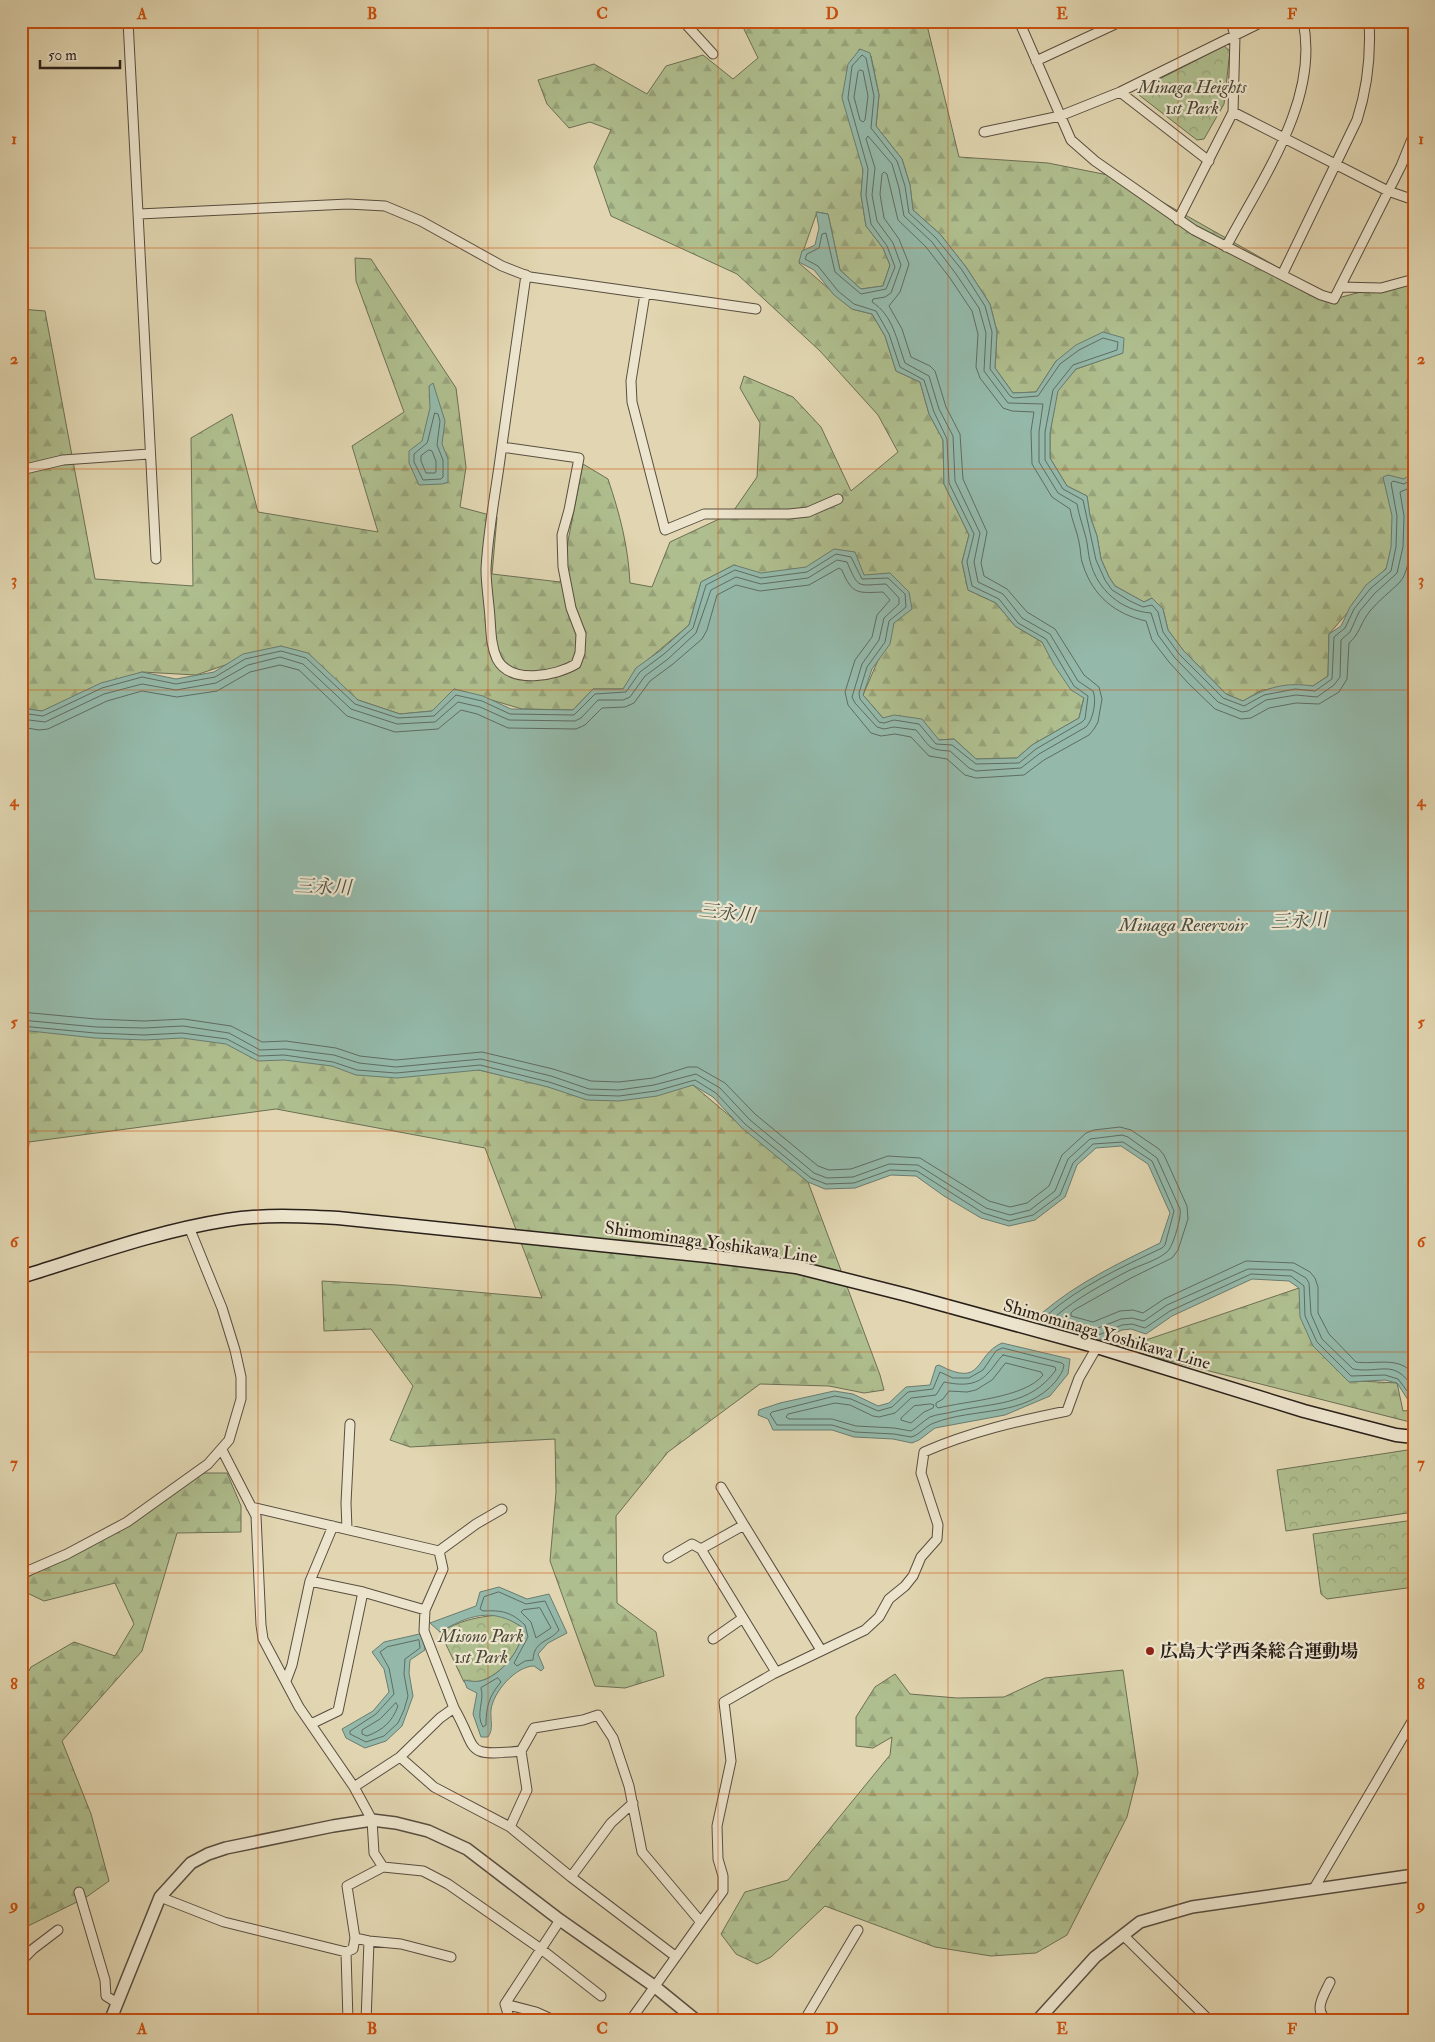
<svg xmlns="http://www.w3.org/2000/svg" width="1435" height="2042" font-family="'IM FELL Double Pica','Noto Serif JP',serif">
  <style>
    .forest { fill: url(#forest-firs); stroke: #6c6f54 }
    .park { fill: url(#park-crowns); stroke: #6c6f54 }
    .water { fill: #94b9aa; stroke: #6a7c70 }
    .lines { fill: none; stroke-linecap: round; stroke-linejoin: round }
    .shore { stroke: #5f6c62; stroke-width: 1 }
    .minor-casing { stroke: #584e40; stroke-width: 11 }
    .tertiary-casing { stroke: #584e40; stroke-width: 14 }
    .secondary-casing { stroke: #2a201a; stroke-width: 15 }
    .minor { stroke: #ece4cc; stroke-width: 9 }
    .tertiary { stroke: #ece4cc; stroke-width: 11 }
    .secondary { stroke: #ece4cc; stroke-width: 12 }
    .grid { fill: none; stroke: #cc500e; stroke-width: 1; stroke-opacity: 0.55 }
    .poi-dot { fill: #8f2418; stroke: #ece4cc; stroke-width: 2 }
    .labels { text-anchor: middle; stroke-width: 4.5; stroke-linejoin: round; paint-order: stroke }
    .park-label { font-size: 18px; font-style: italic; fill: #4b4837; stroke: #ece4cc }
    .street-label { font-size: 18px; fill: #2a201a; stroke: #ece4cc }
    .poi-label { font-size: 18px; font-weight: bold; fill: #2a201a; stroke: #ece4cc; text-anchor: start }
    .water-label { font-size: 19px; font-style: italic; fill: #4a4e45; stroke: #ece4cc }
    .neatline { fill: none; stroke: #cc500e; stroke-width: 2 }
    .grid-label { font-size: 16px; text-anchor: middle; font-weight: bold; fill: #cc500e }
  </style>
  <defs>
    <pattern id="forest-firs" width="22" height="20" patternUnits="userSpaceOnUse" patternTransform="scale(1.25)"><rect width="22" height="20" fill="#afbe8e"/><path d="M5 1l3.5 6h-7zM16 11l3.5 6h-7z" fill="#97a37a"/></pattern>
    <pattern id="park-crowns" width="20" height="18" patternUnits="userSpaceOnUse" patternTransform="scale(1.25)"><rect width="20" height="18" fill="#afbe8e"/><path d="M2 6a3 3 0 1 1 6 0M12 15a3 3 0 1 1 6 0" fill="none" stroke="#97a37a"/></pattern>
  </defs>
  <rect width="100%" height="100%" fill="#e1d6b1"/>
  <filter id="stains"><feTurbulence type="fractalNoise" baseFrequency=".004" numOctaves="4"/><feColorMatrix values="0 0 0 0 .2 0 0 0 0 .09 0 0 0 0 .02 0 0 0 .5 -.17"/></filter>
  <radialGradient id="worn" r=".72"><stop offset=".6" stop-color="#630" stop-opacity="0"/><stop offset="1" stop-color="#630" stop-opacity=".3"/></radialGradient>
  <!-- forest -->
  <path class="forest" d="M740,21H926L959,157L1048,163L1118,177L1334,299L1414,278V536L1329,634L1328,676L1313,686L1262,690L1243,701L1226,694L1183,650L1168,630L1163,609L1152,598L1144,602L1115,586L1109,577L1101,559L1097,536L1090,516L1087,496L1067,486L1050,458V433L1057,391L1076,369L1123,353L1056,361L1036,392L1013,393L995,368L997,332L990,304L966,267L940,234L913,210L910,185L902,159L876,126L879,95L871,56L859,49L863,170L861,195L866,226L883,248L890,265L883,286L861,289L840,270L828,214L817,212L799,263L852,309L872,314L885,336L896,371L920,382L929,414L943,440L944,484L969,535L962,562L968,590L996,603L1015,626L1042,642L1084,697L1079,718L1032,745L1017,758L976,759L954,739L939,740L883,718L863,695L894,623L761,582L734,565L701,582L689,625L644,663L623,689H593L573,710L522,709L454,689L432,711L400,714L358,700L331,676L281,646L196,675L142,672L42,711L21,708V309L45,311L95,579L193,586L191,438L232,414L258,512L378,532L352,446L404,412L356,281L355,258L371,259L456,388L466,467L460,507L497,517L492,574L560,582L583,464L608,479C620,515 628,545 630,583L652,587L670,542L732,513L757,477L760,423L740,388L744,376L793,397L821,427L851,491L898,452L878,415L820,351L737,274L611,216L594,167L611,130L590,122L569,128L547,104L538,80L594,64L647,94L666,66L703,55L733,79L758,58Z
    M21,1028L256,1034L479,1070L608,1100L693,1085L808,1182L880,1375L884,1390L864,1393L829,1386L760,1384L668,1452L616,1516L617,1603L656,1632L664,1676L625,1688L595,1686L550,1561L556,1492L555,1439L410,1447L390,1440L413,1386L371,1329L324,1331L322,1281L397,1285L542,1298L485,1148L276,1109L29,1142L21,1230Z
    M1299,1288L1359,1381L1397,1383L1403,1411L1414,1410V1423L1099,1343L1114,1338L1149,1339Z
    M195,1473H227L241,1506V1532L177,1533L142,1651L62,1741L91,1814L109,1881L85,1898L28,1926L21,1908V1685L31,1667L74,1642L115,1656L134,1624L115,1583L44,1601L21,1590V1581L96,1539Z
    M1123,1670L1138,1773L1127,1817L1067,1935L1036,1953L991,1956L935,1947L825,1906L771,1957L757,1964L736,1954L721,1934L745,1892L788,1880L890,1755L892,1737L873,1748L856,1746V1717L875,1687L895,1674L910,1694L957,1698L1004,1697L1045,1678Z"/>
  <!-- park -->
  <path class="park" d="M1224,46L1230,51L1224,104L1204,139L1197,140L1139,95L1140,89Z
    M1414,1449V1512L1286,1531L1277,1470Z
    M1414,1520V1587L1327,1599L1321,1594L1313,1534Z
    M498,1615L509,1619L522,1627C525,1648 500,1676 480,1681C476,1683 469,1682 464,1682L440,1632C459,1621 476,1617 498,1615Z"/>
  <!-- water -->
  <path class="water" d="M860,49L870,53L879,95L876,126L902,159L910,185L913,210L940,234L966,267L990,304L997,332L995,368L1013,393L1036,392L1056,361L1076,345L1103,332L1124,338L1123,353L1076,369L1058,391L1050,433V458L1067,486L1087,496L1090,516L1097,536L1101,559L1109,577L1115,586L1144,602L1152,598L1163,609L1168,630L1183,650L1226,694L1243,701C1267,687 1286,682 1313,686L1328,676L1329,634L1341,626L1350,607L1366,585L1386,569L1391,547L1392,516L1383,477L1388,475L1404,479L1413,472L1414,460V1406H1412L1397,1383L1385,1380L1349,1382L1313,1346L1300,1317L1299,1288L1289,1281L1252,1279L1172,1316L1146,1334L1131,1329L1122,1330L1095,1342L1040,1327L1042,1313C1077,1283 1119,1263 1160,1243L1170,1213L1148,1164L1121,1146L1096,1148L1077,1165L1065,1197L1035,1220L1009,1226L981,1218L944,1196L916,1176L891,1175L855,1188L825,1189L808,1182L742,1128L713,1097L693,1085L657,1096L619,1101L587,1100L548,1087L479,1070L397,1078L356,1075L332,1066L284,1060L258,1061L226,1044L182,1038L145,1040L95,1038L21,1030V708L42,711L101,683L142,672L176,679L214,672L243,654L281,646L308,653L358,700L400,714L432,711L454,689L483,696L511,709L573,710L593,689H623L636,668L661,650L689,625L701,582L734,565L761,573L806,567L834,549L855,552L864,575L890,573L909,592L912,609L894,623L890,644L872,669L863,695L883,718L894,715L922,719L939,740L954,739L976,759L1017,758L1032,745L1079,718L1084,698L1071,690L1054,665L1042,642L1015,626L996,603L968,590L962,562L969,535L944,484L943,440L929,414L920,382L896,371L885,336L872,314L852,309L834,295L814,270L799,262L802,251L815,245L819,228L816,212L828,214L840,270L861,289L883,286L890,265L883,248L866,226L861,195L863,170L842,98L848,64Z
    M433,383L445,421L442,444L448,459V482L442,484L419,485L409,463V451L422,441L430,408L429,386Z
    M1002,1343L1070,1359L1068,1374L1050,1396L1005,1415L935,1428L919,1440L912,1443L893,1439L854,1437L832,1430H773L768,1419L758,1415L759,1410L780,1403L834,1391L853,1394L878,1406L889,1403L906,1387L930,1385L936,1366L939,1365C984,1389 974,1355 1002,1343Z
    M499,1587L527,1599L549,1594L567,1633L548,1643L538,1654L544,1668L541,1671L534,1666C516,1666 493,1692 491,1710C490,1719 494,1729 488,1737H481L473,1714L477,1693L467,1688L464,1680C469,1681 475,1682 480,1681C500,1677 525,1647 522,1627C492,1607 469,1615 440,1632L430,1623L476,1606L480,1592Z
    M424,1633L425,1650L410,1660L409,1673L413,1696L402,1726L386,1741L365,1748L346,1738L342,1729L373,1711L389,1692L384,1669L372,1652L384,1642Z"/>
  <g class="lines">
    <!-- shore -->
    <path class="shore" d="M860,70L863,71L868,96L865,120L863,122L860,120L854,97L858,72Z
      M435,413L438,414L440,421L437,445L443,460V477L441,479L423,480L414,462V454L427,443Z
      M429,450L432,451L436,461V471L435,473H426L421,461V456Z
      M21,713L43,716L102,688L142,677L176,684L215,677L245,659L281,651L306,658L355,704L398,718L434,716L456,695L482,701L510,714L574,715L595,694L626,692L640,672L664,654L693,628L706,585L735,570L761,578L807,572L836,554L851,557L862,579L888,578L905,594L906,607L889,621L885,642L867,667L859,693L860,699L879,722L884,723L894,720L919,724L936,744L952,745L976,764L1019,763L1036,749L1082,722L1085,719L1088,696L1074,686L1046,639L1018,623L999,599L972,586L967,562L974,534L949,483L947,439L934,412L924,380L900,367L889,334L876,311L854,304L838,291L818,266L805,259L807,254L819,248L822,234L826,233L835,272L861,294L886,289L895,267L887,246L871,224L866,195L868,169L848,98L852,66L862,55L866,58L874,96L871,128L897,161L905,186L909,213L936,238L962,270L985,306L992,332L990,369L1010,396L1014,398L1038,396L1060,364L1079,350L1103,338L1118,342L1117,350L1073,365L1053,390L1045,432V460L1063,489L1083,500L1096,560L1105,580L1112,590L1130,601L1143,607L1152,605L1158,612L1163,632L1179,654L1223,698L1244,706L1264,695L1295,689L1315,691L1332,679L1334,637L1345,628L1354,609L1370,589L1391,571L1396,547L1397,516L1391,483L1393,481L1404,484L1414,478
      M21,719L45,722L104,694L142,684L176,690L216,683L248,665L280,657L303,664L351,709L397,724L435,722L458,702L480,707L509,720L575,721L581,718L598,700H623L630,697L645,676L668,659L696,633L711,590L736,577L761,584L808,578L837,560L847,562C859,590 857,585 886,584L899,598V604L884,618L879,640L862,664L852,697L855,703L877,727L884,729L894,727L916,730C930,746 927,750 950,751L969,768L976,771L1021,768L1039,754L1086,727C1093,720 1097,701 1093,691L1078,681L1050,634L1022,618L1003,594L978,582L974,562L980,533L955,481L953,436L939,409L929,376L905,363C897,341 893,315 872,302L873,299L885,297L891,293L901,265L893,243L877,221L872,195L875,168L866,139L868,136L892,164L899,188L904,216L932,242L956,274L979,308L986,333L984,371L1008,403L1043,404L1039,432V462L1058,493L1077,504C1079,516 1083,526 1086,538C1088,546 1088,554 1090,561C1097,590 1122,611 1151,613L1158,635L1175,658L1218,702L1242,712L1248,711L1266,700L1296,695L1317,697L1334,685L1340,677L1341,640L1350,632L1359,612L1374,594L1397,573L1403,547L1404,516L1400,492L1414,486
      M21,727L39,730L48,729L107,701L142,691L177,697L217,691L250,672L280,665L299,670L347,716L395,732L438,729L461,710L477,714L508,728L576,729L585,725L602,708L625,707L634,703L650,681L673,664L702,639L707,630L717,595L736,585L760,591L809,585L839,568L842,570C852,595 858,593 883,592L890,600L877,615L872,637L855,660L845,692L848,705L871,733L881,736L895,734L911,737L929,756L947,759L965,775L976,778L1024,775L1044,760L1089,735L1094,729L1098,722L1102,699L1099,687L1084,675L1055,629L1027,612L1007,589L984,576L981,563L987,532L963,479L960,434L946,407L935,371L930,366L911,357L902,329L889,306L900,292L909,264L899,239L884,218L880,194L882,174L884,172L887,174L898,220L926,247L950,278L972,311L978,334L976,367L980,378L1003,408L1012,411L1034,412L1031,431L1032,464L1052,497L1070,509C1072,521 1077,531 1079,542C1081,550 1080,558 1083,565C1093,596 1115,614 1146,621L1152,640L1169,662L1188,683L1215,709L1241,719L1251,718L1269,708L1296,703L1319,704L1339,692L1347,679L1349,643C1359,635 1361,622 1370,611C1379,600 1390,592 1400,582C1414,566 1411,518 1408,498L1414,495
      M21,1012L96,1019L144,1021L184,1019L231,1026L262,1042L286,1041L336,1048L360,1056L396,1060L482,1052L553,1069L591,1081L619,1082L653,1078L688,1067H697L725,1083L755,1114L818,1166L829,1170L851,1169L888,1156L920,1158L989,1201L1010,1207L1027,1203L1049,1186L1062,1155L1086,1133L1094,1130L1120,1127L1131,1130L1159,1149L1164,1155L1187,1206L1188,1219L1178,1250L1172,1258L1131,1278L1074,1310L1071,1313V1316L1093,1322L1120,1311L1133,1310L1143,1313L1164,1299L1246,1261L1294,1263L1310,1272L1315,1278L1318,1287V1313L1329,1334L1356,1362C1375,1365 1400,1355 1414,1375
      M21,1020L96,1027L144,1028L183,1026L229,1033L260,1050L285,1049L334,1055L359,1063L396,1067L481,1059L551,1076L589,1089L619,1090L654,1085L696,1074L720,1088L750,1120L814,1173L827,1178L853,1177L889,1164L918,1165L986,1208L1010,1215L1030,1210L1055,1191L1068,1159L1090,1139L1122,1135L1128,1137L1157,1158L1180,1209C1182,1216 1173,1247 1167,1252C1156,1261 1140,1265 1128,1271C1103,1284 1077,1298 1056,1316V1320L1093,1330L1121,1319L1132,1318L1144,1321L1167,1305L1248,1269L1292,1270L1306,1278L1309,1283L1311,1314L1322,1339L1353,1369C1381,1374 1394,1357 1414,1389
      M21,1026L95,1033L144,1035L182,1033L227,1039L259,1056L284,1055L333,1062L357,1070L396,1073L480,1065L549,1082L588,1095L619,1096L656,1091L695,1080L716,1093L745,1124L811,1178L826,1184L854,1183L890,1170L917,1171L983,1213L1009,1221L1033,1215L1060,1195L1073,1163L1093,1144L1123,1142L1152,1161L1174,1211L1165,1245L1162,1248C1122,1267 1080,1286 1047,1315V1324L1094,1337L1122,1325L1132,1324L1145,1328L1170,1311L1251,1274L1291,1276L1304,1286L1305,1316L1317,1342L1351,1376L1385,1375L1398,1379L1414,1400
      M1003,1348L1062,1363L1064,1365C1063,1372 1060,1375 1056,1381C1025,1418 974,1407 934,1423C925,1426 920,1435 911,1437L894,1434L855,1432L832,1425H777L770,1414L772,1412L835,1396L851,1399L878,1411L892,1407L908,1392L933,1389L940,1372L953,1378H969L983,1370L996,1351Z
      M1003,1355L1055,1367L1056,1370C1029,1407 993,1402 952,1412C945,1414 937,1414 930,1417C923,1421 918,1427 911,1431L894,1428L856,1426L832,1419H789L786,1417L788,1414L835,1403L850,1405L873,1416L879,1417L895,1413L911,1398L936,1395L944,1382C959,1385 976,1387 988,1373C994,1368 997,1360 1003,1355Z
      M1006,1363L1041,1372L1043,1375C1025,1398 966,1401 938,1408L936,1406V1403L943,1399L949,1391L967,1392L976,1390L992,1380Z
      M931,1404L934,1405L933,1408L924,1412L911,1423L901,1420V1418L914,1406Z
      M499,1592L526,1604L545,1601L559,1630C550,1642 534,1640 533,1660L525,1661L517,1666L514,1663L528,1637L525,1625C511,1612 502,1610 483,1611L480,1609L484,1597Z
      M540,1608L551,1628L536,1638L531,1622L521,1612L523,1610Z
      M419,1640L420,1648L405,1659L404,1674L408,1696L404,1710L398,1723L384,1736L366,1742L350,1734V1731L376,1714L394,1694L389,1668L380,1652L387,1647Z
      M498,1678L501,1682C489,1696 486,1707 486,1725L483,1727C475,1714 485,1701 481,1688Z
      M396,1703L398,1706C392,1722 383,1730 367,1736L362,1734V1730L380,1719Z"/>
    <defs>
      <path id="minor" d="M128,21L156,559
        M683,21L713,54
        M1019,21L1071,140L1095,161L1194,230L1321,295L1334,299L1401,166L1414,134
        M1036,61L1122,21
        M1120,92L1209,161
        M1233,112L1388,191L1414,200
        M984,132L1060,116L1120,92L1264,21
        M139,214L348,204L385,206L421,221L502,266L530,277L756,309
        M1178,220L1233,112L1235,36L1231,21
        M1226,247C1261,180 1320,100 1303,21
        M1282,275L1357,120C1367,89 1371,54 1369,21
        M1340,287L1381,288L1414,279
        M645,294L631,381L632,402L665,530L704,514H789L808,512L838,499
        M502,447L579,458L569,510L562,535L563,567L571,608L581,634L580,653L576,664C556,676 511,685 497,659C491,646 491,632 490,618C489,602 486,585 486,569C488,530 496,491 501,452C509,393 518,334 526,275
        M21,470L63,460L149,454
        M222,1450L256,1516L261,1625L263,1639L299,1707L354,1787L372,1820L374,1853L383,1867
        M721,1487L744,1525
        M251,1507L439,1551L443,1569L425,1610L363,1592L338,1711L311,1724
        M347,1529L346,1503L350,1424
        M439,1551L476,1524L502,1509
        M668,1558L692,1544L701,1549
        M21,1574L67,1554L127,1522L208,1464L229,1440L241,1399V1377L235,1350L222,1308L189,1227
        M310,1581L363,1592
        M425,1610L424,1631L454,1708
        M713,1639L743,1618
        M776,1672L701,1549L744,1525L821,1650
        M286,1681L292,1665L310,1581L333,1526
        M400,1757L434,1787L510,1827L571,1877L675,1956
        M354,1787L400,1757L440,1718L454,1708C479,1751 462,1757 521,1751L534,1728L583,1720L598,1715L613,1738L629,1786L642,1852L700,1921
        M510,1827L527,1790L521,1751
        M571,1877L611,1823L633,1803
        M1313,1890L1414,1718
        M79,1892L105,1980L106,1996L117,2003
        M160,1897L224,1922L346,1952L353,1949L355,1938L369,1941L401,1944L451,1957
        M1123,1935L1210,2021
        M355,1938L347,1886L383,1867L423,1871L448,1884L541,1949L601,1996
        M346,1952L348,2021
        M21,1961L33,1949L58,1930
        M505,2004L560,1920
        M505,2004L536,2012L556,2021
        M505,2004L510,2021
        M366,2021L369,1941
        M630,2021L723,1891V1876L718,1859L717,1826L731,1761L724,1702L773,1674L865,1630L879,1617L889,1599L905,1586L913,1576L921,1557L937,1539L938,1525L921,1473L924,1452C969,1432 1018,1421 1067,1411L1079,1378L1097,1347
        M804,2021L858,1930
        M1330,2021C1311,2013 1324,1995 1330,1982"/>
      <path id="tertiary" d="M110,2021L160,1897L191,1863L208,1854L226,1848L333,1826L372,1820L396,1823L428,1831L467,1849L560,1920L654,1986L697,2021
        M1037,2021L1095,1957L1140,1922L1192,1907L1414,1875"/>
      <path id="secondary" d="M21,1277C89,1256 157,1231 227,1220C264,1214 301,1216 338,1218L707,1256L796,1267L907,1295L1097,1347L1304,1411L1396,1435L1414,1437"/>
    </defs>
    <!-- minor casing -->
    <use href="#minor" class="minor-casing"/>
    <!-- tertiary casing -->
    <use href="#tertiary" class="tertiary-casing"/>
    <!-- secondary casing -->
    <use href="#secondary" class="secondary-casing"/>
    <!-- minor -->
    <use href="#minor" class="minor"/>
    <!-- tertiary -->
    <use href="#tertiary" class="tertiary"/>
    <!-- secondary -->
    <use href="#secondary" class="secondary"/>
  </g>
  <!-- grid -->
  <path class="grid" d="M258,21V2021M488,21V2021M718,21V2021M948,21V2021M1178,21V2021M21,248H1414M21,469H1414M21,690H1414M21,911H1414M21,1131H1414M21,1352H1414M21,1573H1414M21,1794H1414"/>
  <!-- markers -->
  <circle class="poi-dot" cx="1150" cy="1651" r="5"/>
  <g class="labels">
    <!-- park labels -->
    <g class="park-label">
      <text x="1192" y="93">Minaga Heights<tspan x="1192" dy="21">1st Park</tspan></text>
      <text x="481" y="1642">Misono Park<tspan x="481" dy="21">1st Park</tspan></text>
    </g>
    <!-- street labels -->
    <g class="street-label">
      <text transform="translate(711 1242) rotate(8)" y="6">Shimominaga Yoshikawa Line</text>
      <text transform="translate(1107 1334) rotate(16)" y="6">Shimominaga Yoshikawa Line</text>
    </g>
    <!-- poi labels -->
    <g class="poi-label">
      <text x="1160" y="1657">広島大学西条総合運動場</text>
    </g>
    <!-- water labels -->
    <g class="water-label">
      <text transform="translate(323 886) rotate(2)" y="7">三永川</text>
      <text transform="translate(727 912) rotate(6)" y="7">三永川</text>
      <text transform="translate(1299 920) rotate(-2)" y="7">三永川</text>
      <text x="1183" y="931">Minaga Reservoir</text>
    </g>
  </g>
  <!-- margin -->
  <rect width="1435" height="2042" fill="none" stroke="#e1d6b1" stroke-width="55"/>
  <!-- scale -->
  <path d="M40 60v8h80v-8" fill="none" stroke="#2a201a" stroke-width="2.5"/>
  <text x="48" y="60" font-size="15" fill="#2a201a" stroke="#ece4cc" stroke-width="4" paint-order="stroke">50 m</text>
  <rect x="28" y="28" width="1380" height="1986" class="neatline"/>
  <g class="grid-label">
    <text x="142" y="19">A</text>
    <text x="372" y="19">B</text>
    <text x="602" y="19">C</text>
    <text x="832" y="19">D</text>
    <text x="1062" y="19">E</text>
    <text x="1292" y="19">F</text>
    <text x="14" y="144">1</text>
    <text x="1421" y="144">1</text>
    <text x="14" y="364">2</text>
    <text x="1421" y="364">2</text>
    <text x="14" y="585">3</text>
    <text x="1421" y="585">3</text>
    <text x="14" y="806">4</text>
    <text x="1421" y="806">4</text>
    <text x="14" y="1027">5</text>
    <text x="1421" y="1027">5</text>
    <text x="14" y="1247">6</text>
    <text x="1421" y="1247">6</text>
    <text x="14" y="1468">7</text>
    <text x="1421" y="1468">7</text>
    <text x="14" y="1689">8</text>
    <text x="1421" y="1689">8</text>
    <text x="14" y="1910">9</text>
    <text x="1421" y="1910">9</text>
    <text x="142" y="2034">A</text>
    <text x="372" y="2034">B</text>
    <text x="602" y="2034">C</text>
    <text x="832" y="2034">D</text>
    <text x="1062" y="2034">E</text>
    <text x="1292" y="2034">F</text>
  </g>
  <rect width="100%" height="100%" filter="url(#stains)"/>
  <rect width="100%" height="100%" fill="url(#worn)"/>
</svg>
